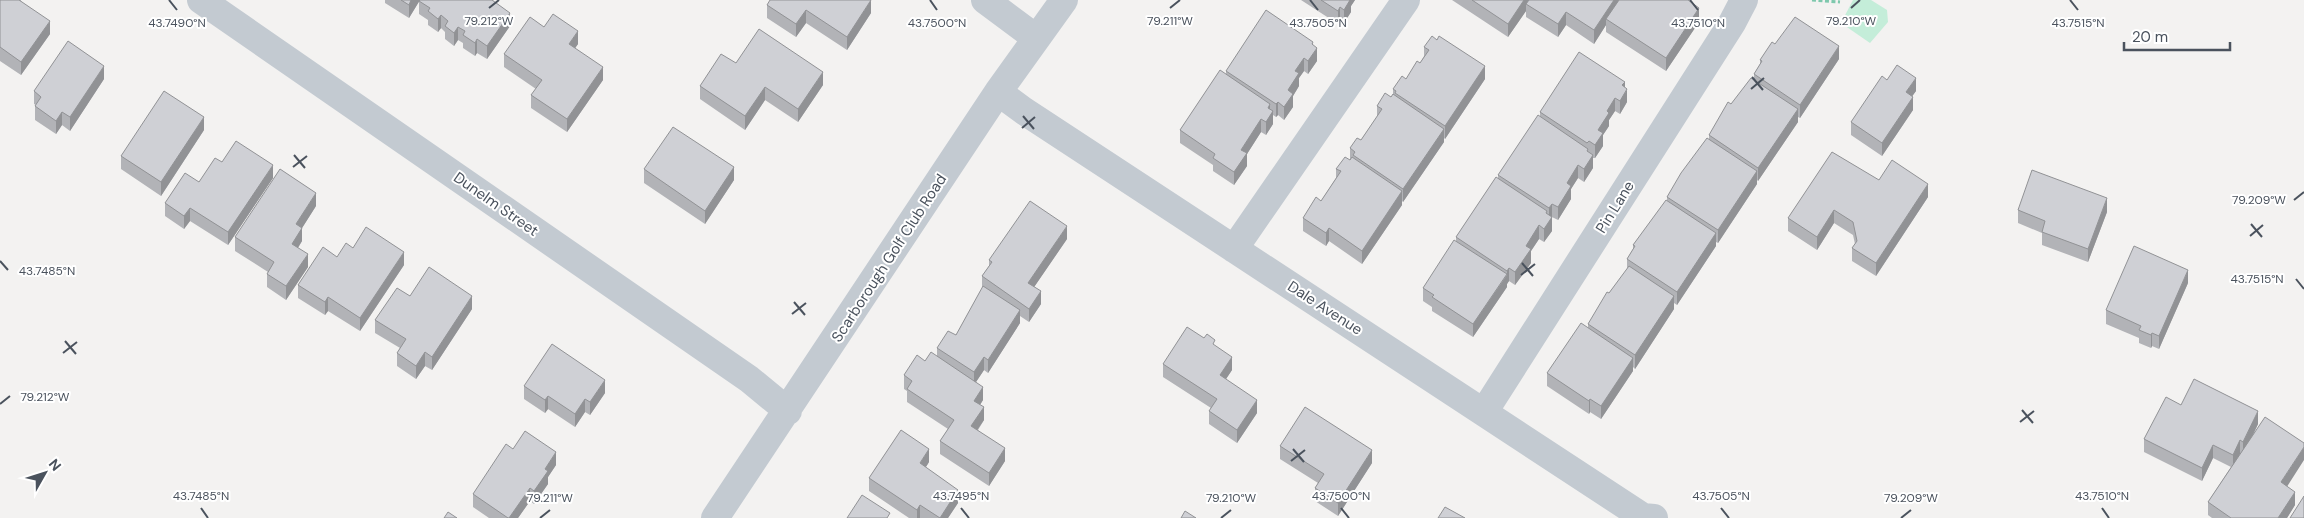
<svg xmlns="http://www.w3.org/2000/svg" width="2304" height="518" font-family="'DM Sans',sans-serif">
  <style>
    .green { fill: #c4edd9 }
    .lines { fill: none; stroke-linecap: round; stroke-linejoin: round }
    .path { stroke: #7ec8ad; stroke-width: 3; stroke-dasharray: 4 2.5; stroke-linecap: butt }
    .minor { stroke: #c3cad1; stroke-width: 28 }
    .wall { fill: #b2b3b7 }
    .shaded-wall { fill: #919295 }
    .building { fill: #cfd0d5; stroke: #919295 }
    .ticks { fill: none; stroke: #4a525d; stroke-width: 2 }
    .labels { text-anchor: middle; stroke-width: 4; stroke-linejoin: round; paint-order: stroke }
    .street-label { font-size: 15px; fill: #4a525d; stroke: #fff }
    .ticks-label { font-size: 12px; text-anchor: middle; fill: #4a525d; stroke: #fff; stroke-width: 4; stroke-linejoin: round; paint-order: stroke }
  </style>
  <rect width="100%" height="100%" fill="#f3f2f1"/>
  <!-- green -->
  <path class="green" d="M1853,0H1871L1887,10L1888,22L1870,43L1841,23Z"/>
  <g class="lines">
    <!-- path -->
    <path class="path" d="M1812,0L1840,2"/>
    <!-- minor -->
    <path class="minor" d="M201,0L749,379L788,411
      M985,0L1036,38
      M998,92L1024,111L1643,517L1654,518
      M1234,249L1406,0
      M1484,412L1732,23L1744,0
      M715,518L998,92L1064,0"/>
  </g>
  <!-- wall -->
  <path class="wall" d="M0,0H21V1L50,34L21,75L0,61Z
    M385,0H420L409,18L385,3Z
    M420,0H493L510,26L487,59L477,53L475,56L463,48V43L458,40L454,46L445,39V32L441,28L438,32L428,25V20L419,14V1Z
    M1301,0H1355L1351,6V12L1344,23L1340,21L1338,24Z
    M1452,0H1688L1699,22L1666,71L1606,32V25L1594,44L1566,25L1558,37L1526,17V11L1508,37Z
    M767,5L871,13L847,50L806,23L796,37L767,18Z
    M544,27L578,44L575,48L603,80L567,132L531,108V95L536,89L504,67V54Z
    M1775,44L1839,59L1800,118L1798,117V122L1758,181L1757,180V184L1718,243L1716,242V246L1677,305L1674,303V309L1635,369L1633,367V371L1601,419L1590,412L1589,414L1547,386V373L1588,327V324L1609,293L1627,270V259L1633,249V245L1667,201V197L1709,139V135L1731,104L1754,79V74L1760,64V60Z
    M1313,45L1317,61L1308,74L1304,71L1299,78V86L1293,96V107L1284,120L1278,115L1276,117L1273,115V124L1266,135L1261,132L1247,154V166L1234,185L1213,171V165L1180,143V130L1226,74V71Z
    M1424,47L1485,79L1445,139L1444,138V142L1403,202L1402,201V205L1362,264L1329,241L1326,246L1303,231V218L1321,201L1336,178V169L1350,160V148L1361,140L1377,117V106L1391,97L1393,94V89L1406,79L1420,63L1424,56Z
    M736,63L823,85L798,122L765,100L745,130L700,99V86Z
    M104,79L70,131L62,125L56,134L35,120V106L36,105L34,104V91Z
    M1887,80L1916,91L1912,96L1913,110L1882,156L1851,135V122Z
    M1625,87L1627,102L1620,114L1615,111L1609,120V126L1603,135V146L1595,158H1593V168L1584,182L1578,178L1571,189V199L1558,220L1552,217V231L1544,242L1539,239L1531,251V263L1515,285L1509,281L1507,284V287L1473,337L1432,311V307L1423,301V288L1456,241V237L1498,179V175L1540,117V112Z
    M204,130L161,196L121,169V156Z
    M222,162L273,178L228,245L190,221L184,229L165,216V203L199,182Z
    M644,169L734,180L705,224L644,183Z
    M1879,180L1928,197L1876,276L1852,261V248L1855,244L1853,235L1834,223L1817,250L1788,231V218Z
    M316,206L302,228V241L298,248L308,267L286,300L267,287V274L268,272L235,251V237Z
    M2018,210L2107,212L2088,262L2042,245V233L2018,223Z
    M1067,239L1034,287L1041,304L1029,322L1020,316V323L988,373L984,370L976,382L983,400L980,405L984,420L978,430L1005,461L989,486L940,454V441L948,429L907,402V391L904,389V375L925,361L937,357V348L956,335L982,289V276L989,266V260Z
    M353,248L404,265L360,331L328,311L325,315L298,298V285L337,257Z
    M2188,283L2159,349L2152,346L2151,348L2139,343V338L2106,324V310Z
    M410,296L472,309L432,370L425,366L416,379L397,366V353L400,348L375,333V320Z
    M1215,346L1232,370L1226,379L1257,413L1237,443L1209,424V411L1211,408L1163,377V364Z
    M524,386L605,393L590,415L585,412L575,427L548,409L545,413L524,399Z
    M2181,405L2258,424L2254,433L2287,486L2295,505L2287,518H2212L2208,515V502L2231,467L2213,458L2202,481L2144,452V439Z
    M1280,446L1372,463L1338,516L1315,501V488L1318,483L1280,459Z
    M513,449L556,465L548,477V484L534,504L530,501L518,518H489L473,507V494Z
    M929,462L926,467L958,503L948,518H909L869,491V478Z"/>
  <!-- shaded-wall -->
  <path class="shaded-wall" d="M411,0H420L409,18V5Z
    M871,0V13L847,50V37Z
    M1348,0H1355L1351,6V12L1344,23V10Z
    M1524,0H1533L1526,4V11L1508,37V24Z
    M1614,0H1623L1606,19V25L1594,44V30Z
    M1340,7V21L1338,24V11Z
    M1699,8V22L1666,71V58Z
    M806,10V23L796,37V24Z
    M1566,12V25L1558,37V24Z
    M510,13V26L487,59V46Z
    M441,15V28L438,32V19Z
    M50,21V34L21,75V62Z
    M458,27V40L454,46V33Z
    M578,31V44L569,57V44Z
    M477,39V53L475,56V43Z
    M1313,42V54L1317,48V61L1308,74V61L1312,44Z
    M1839,46V59L1800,118V105Z
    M1304,58V71L1299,78V86L1293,96V107L1284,120V107L1288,90L1295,71Z
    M104,66V79L70,131V117Z
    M1485,66V79L1445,139V126Z
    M603,67V80L567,132V119Z
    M823,72V85L798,122V109Z
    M1916,78V91L1906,105V92Z
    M1625,82V93L1627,89V102L1620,114V101L1622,85Z
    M765,87V100L745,130V116Z
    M1913,97V110L1882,156V143Z
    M1615,98V111L1609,120V126L1603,135V146L1595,158V145L1598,130L1607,111Z
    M1278,102V115L1276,117V104Z
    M1270,104V115L1273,111V124L1266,135V122L1268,108Z
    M1798,109V122L1758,181V168Z
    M62,112V125L56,134V121Z
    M204,117V130L161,196V182Z
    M1261,119V132L1247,154V166L1234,185V172L1241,150Z
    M1444,129V142L1403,202V189Z
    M1593,155V168L1584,182V169Z
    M273,165V178L228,245V232Z
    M1578,165V178L1571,189V199L1558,220V207L1567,183Z
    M734,167V180L705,224V211Z
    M1757,171V184L1718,243V230Z
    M1928,184V197L1876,276V263Z
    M1402,191V205L1362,264V251Z
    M316,193V206L297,236L302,228V241L292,257V244L296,224Z
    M2107,198V212L2088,262V249Z
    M1552,204V217L1549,221V208Z
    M190,208V221L184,229V216Z
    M1834,210V223L1817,250V237Z
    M1552,217V231L1544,242V229Z
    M1539,225V239L1531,251V263L1515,285V272L1526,246Z
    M1067,226V239L1028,296V283Z
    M1329,228V241L1326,246V233Z
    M1716,233V246L1677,305V292Z
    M404,252V265L360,331V318Z
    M308,254V267L286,300V286Z
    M1509,268V281L1507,284V287L1473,337V324L1507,275V271Z
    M2188,270V283L2159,349V336Z
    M1041,291V304L1029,322V309Z
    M472,296V309L432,370V357Z
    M1674,296V309L1635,369V355Z
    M328,297V311L325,315V302Z
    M1020,310V323L988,373V360Z
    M2152,333V346L2151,348V335Z
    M425,352V366L416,379V366Z
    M984,357V370L974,385V372Z
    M1232,357V370L1220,388V375Z
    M1633,358V371L1601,419V406Z
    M605,380V393L590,415V402Z
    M983,387V400L974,414V401Z
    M548,396V409L545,413V400Z
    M585,399V412L575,427V414Z
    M1590,399V412L1589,414V401Z
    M1257,400V413L1237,443V430Z
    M984,407V420L971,439V426Z
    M2258,411V424L2243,455V442Z
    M2240,440V454L2233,468V455Z
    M2213,445V458L2202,481V468Z
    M2304,447V460L2281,496V482Z
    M1005,448V461L989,486V473Z
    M929,449V462L920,476V463Z
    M1372,450V463L1338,516V503Z
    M556,452V465L548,477V484L534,504V491L545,469Z
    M530,488V501L518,518H509Z
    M958,490V503L948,518H940Z
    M2295,492V505L2287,518H2278Z
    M920,505V518H917V510Z"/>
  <!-- building -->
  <path class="building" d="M0,0H19L50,21L21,62L0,47Z
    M401,0H411L409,5Z
    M420,0H492L510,13L487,46L477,39L475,43L463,35L465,31L458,27L454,33L445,26L448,21L441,15L438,19L428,11L430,8L419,1Z
    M770,0H871L847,37L806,10L796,24L767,5Z
    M1321,0H1350L1344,10L1340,7L1338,11Z
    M1472,0H1524L1508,24Z
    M1529,0H1614L1594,30L1566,12L1558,24L1526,4Z
    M1619,0H1688L1699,8L1666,58L1606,19Z
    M1266,10L1313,42L1312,44L1317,48L1308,61L1304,58L1295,71L1299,73L1288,90L1293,94L1284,107L1278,102L1276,104L1226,71Z
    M553,14L578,31L569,44L603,67L567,119L531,95L542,80L504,54L530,17L544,27Z
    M1795,17L1839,46L1800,105L1754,74L1762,61L1760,60L1772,42L1775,44Z
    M759,29L823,72L798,109L765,87L745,116L700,86L721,54L736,63Z
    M1432,36L1437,40L1439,36L1485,66L1445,126L1395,93L1396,91L1393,89L1402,76L1406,79L1417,61L1420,63L1429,50L1424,47Z
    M68,41L104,66L70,117L62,112L56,121L35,106L41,97L34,91Z
    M1579,52L1625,82L1622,85L1627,89L1620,101L1615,98L1607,111L1609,113L1598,130L1603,133L1595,145L1589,141L1587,143L1540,112Z
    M1897,65L1916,78L1906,92L1913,97L1882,143L1851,122L1882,76L1887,80Z
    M1220,70L1270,104L1268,108L1273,111L1266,122L1261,119L1241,150L1247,153L1234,172L1213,158L1215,154L1180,130Z
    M1751,78L1798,109L1758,168L1709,135L1728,102L1731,104Z
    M164,91L204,117L161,182L121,156Z
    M1385,93L1391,97L1393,94L1444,129L1403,189L1353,155L1355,152L1350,148L1357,138L1361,140L1382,109L1377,106Z
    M1538,115L1588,149L1587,151L1593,155L1584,169L1578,165L1567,183L1571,186L1558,207L1552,204L1549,208L1498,175Z
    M673,127L734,167L705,211L644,169Z
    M1707,138L1757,171L1718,230L1667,197L1681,173Z
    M236,141L273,165L228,232L190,208L184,216L165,203L185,173L199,182L215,158L222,162Z
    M1832,152L1879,180L1892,160L1928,184L1876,263L1852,248L1857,241L1853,222L1834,210L1817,237L1788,218Z
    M1345,157L1350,160L1352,157L1402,191L1362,251L1329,228L1326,233L1303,218L1316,197L1321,201L1341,171L1336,169Z
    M280,169L316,193L296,224L302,228L292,244L308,254L286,286L267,274L274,262L235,237Z
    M2032,170L2107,198L2088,249L2042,232L2045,221L2018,210Z
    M1496,177L1547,211L1546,213L1552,217L1544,229L1539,225L1526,246L1531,249L1515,272L1509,268L1507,271L1456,237Z
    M1666,200L1716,233L1677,292L1627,259L1635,246L1633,245Z
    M1030,201L1067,226L1028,283L1041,291L1029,309L982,276L992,262L989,260Z
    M366,227L404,252L360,318L328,297L325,302L298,285L323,247L337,257L346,243L353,248Z
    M1454,240L1507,274L1473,324L1432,297L1434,295L1423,288Z
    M2134,246L2188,270L2159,336L2152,333L2151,335L2139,330L2141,326L2106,310Z
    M1629,266L1674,296L1635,355L1588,324L1607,292L1609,293Z
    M429,267L472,296L432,357L425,352L416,366L397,353L406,339L375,320L397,288L410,296Z
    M983,286L1020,310L988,360L984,357L974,372L937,348L948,331L956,335Z
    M1581,323L1633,358L1601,406L1590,399L1589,401L1547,373Z
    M1187,327L1204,338L1207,334L1215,340L1213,344L1232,357L1220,375L1257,400L1237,430L1209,411L1217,399L1163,364Z
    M552,344L605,380L590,402L585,399L575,414L548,396L545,400L524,386Z
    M931,352L983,387L974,401L984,407L971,426L1005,448L989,473L940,441L954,420L907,389L912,381L904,375L917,355L925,361Z
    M2194,379L2258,411L2243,442L2240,440L2233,455L2213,445L2202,468L2144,439L2166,397L2181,405Z
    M1305,407L1372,450L1338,503L1315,488L1324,474L1280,446Z
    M2265,417L2304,443V447L2281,482L2295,492L2278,518H2231L2208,502Z
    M901,430L929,449L920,463L958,490L940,518L920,505L917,510L869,478Z
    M525,431L556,452L545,469L548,471L534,491L530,488L509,518H508L473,494L506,444L513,449Z
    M862,495L890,513L887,518H847Z
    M2304,496V518H2290Z
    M1445,507L1465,518H1438Z
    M1185,511L1196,518H1181Z
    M448,512L457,518H444Z"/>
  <!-- ticks -->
  <path class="ticks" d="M169,0L177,10M930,0L937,10M1310,0L1318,10M1690,0L1698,10M2070,0L2078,10M489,8L499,0M1170,8L1180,0M1851,8L1860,0M1752,77L1763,90M1751,89L1764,78M1023,116L1034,129M1022,128L1035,117M294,155L305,168M293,167L307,156M2294,200L2304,192M2251,224L2262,237M2250,236L2263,225M0,261L8,270M1522,263L1533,276M1521,275L1535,264M2296,279L2304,289M794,302L805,315M792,314L806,303M65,341L76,354M63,353L77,342M0,404L10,396M2022,410L2033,423M2020,422L2034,411M1293,449L1304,462M1291,461L1305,450M201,508L208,518M961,508L969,518M1341,508L1349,518M1721,508L1729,518M2102,508L2109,518M540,518L550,510M1221,518L1231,510M1901,518L1911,510"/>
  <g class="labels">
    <!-- street labels -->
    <g class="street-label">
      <text transform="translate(496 204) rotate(35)" y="5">Dunelm Street</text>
      <text transform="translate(1615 207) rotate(-58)" y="5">Pin Lane</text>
      <text transform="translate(889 258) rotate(-57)" y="5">Scarborough Golf Club Road</text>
      <text transform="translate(1325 308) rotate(33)" y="5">Dale Avenue</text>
    </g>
  </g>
  <g class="ticks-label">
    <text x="489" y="25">79.212°W</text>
    <text x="1170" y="25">79.211°W</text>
    <text x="1851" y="25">79.210°W</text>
    <text x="177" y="27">43.7490°N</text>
    <text x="937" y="27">43.7500°N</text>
    <text x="1318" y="27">43.7505°N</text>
    <text x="1698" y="27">43.7510°N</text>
    <text x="2078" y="27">43.7515°N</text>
    <text x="2259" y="204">79.209°W</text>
    <text x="47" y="275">43.7485°N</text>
    <text x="2257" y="283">43.7515°N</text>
    <text x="45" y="401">79.212°W</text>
    <text x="201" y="500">43.7485°N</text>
    <text x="961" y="500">43.7495°N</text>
    <text x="1341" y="500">43.7500°N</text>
    <text x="1721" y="500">43.7505°N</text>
    <text x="2102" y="500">43.7510°N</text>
    <text x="550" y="502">79.211°W</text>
    <text x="1231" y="502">79.210°W</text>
    <text x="1911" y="502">79.209°W</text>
  </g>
  <!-- north arrow -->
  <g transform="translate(45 473) rotate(51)" stroke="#ffffff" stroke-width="4" paint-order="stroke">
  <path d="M0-4L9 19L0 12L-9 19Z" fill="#4a525d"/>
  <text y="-8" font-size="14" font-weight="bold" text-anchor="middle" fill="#4a525d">N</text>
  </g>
  <!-- scale -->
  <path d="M2124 42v8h106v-8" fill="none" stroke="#4a525d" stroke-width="2.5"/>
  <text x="2132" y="42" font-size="15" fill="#4a525d" stroke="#ffffff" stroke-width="4" paint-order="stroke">20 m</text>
</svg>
